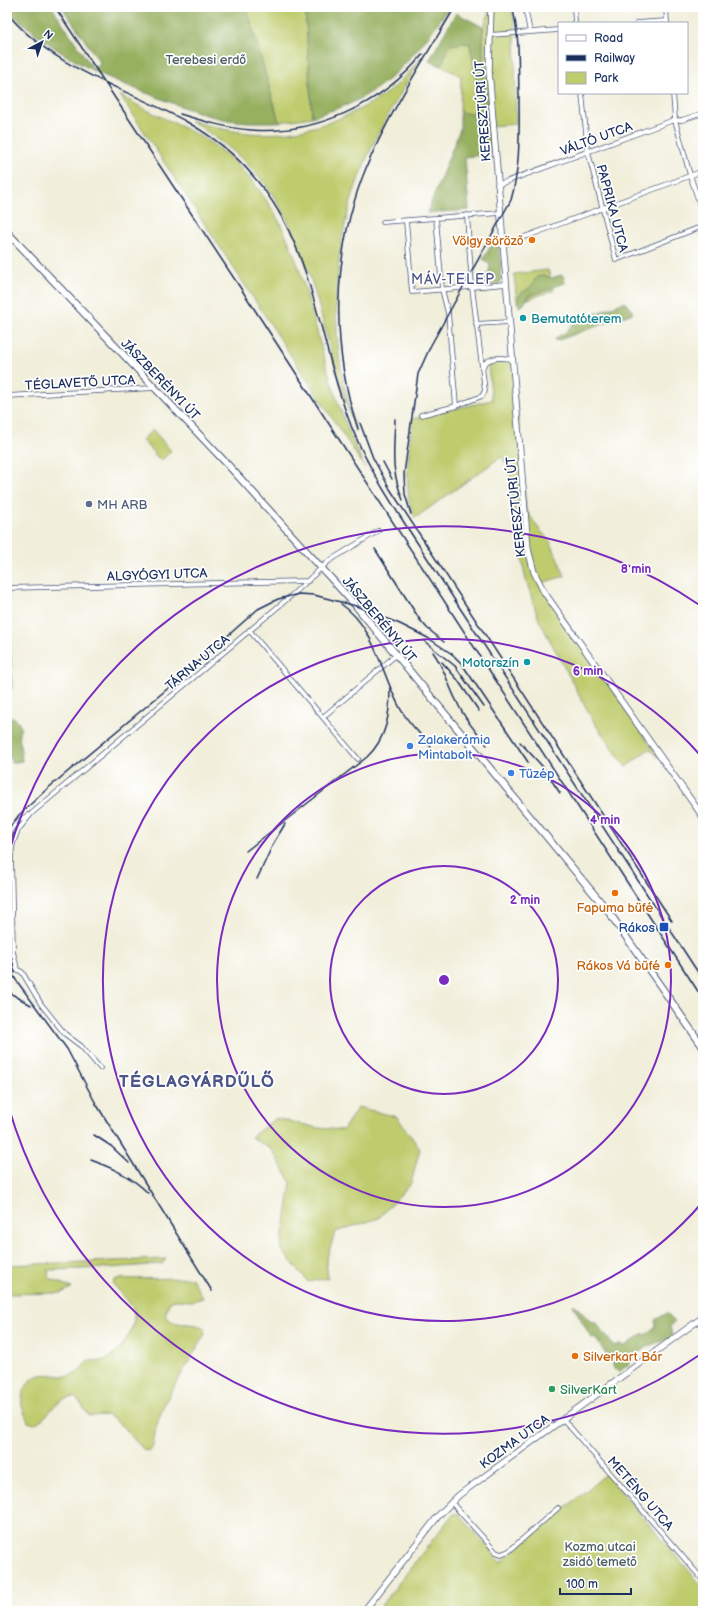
<svg xmlns="http://www.w3.org/2000/svg" width="710" height="1618" font-family="'Balsamiq Sans',sans-serif">
  <style>
    .green { fill: #bfcc6e; stroke: #6d7e66 }
    .forest { fill: #97b061; stroke: #597060 }
    .lines { fill: none; stroke-linecap: round; stroke-linejoin: round }
    .street-casing { stroke: #3b4c71; stroke-width: 5.5 }
    .secondary-casing { stroke: #3b4c71; stroke-width: 7 }
    .primary-casing { stroke: #3b4c71; stroke-width: 8 }
    .street { stroke: #fff; stroke-width: 4 }
    .secondary { stroke: #fff; stroke-width: 5.5 }
    .primary { stroke: #fff; stroke-width: 6 }
    .rail { stroke: #1b2f5e; stroke-width: 1.5 }
    .ring { fill: none; stroke: #7b2cbf; stroke-width: 2 }
    .food-dot { fill: #e8710a; stroke: #fff; stroke-width: 1.5 }
    .culture-dot { fill: #0f9aa8; stroke: #fff; stroke-width: 1.5 }
    .service-dot { fill: #5c6f8a; stroke: #fff; stroke-width: 1.5 }
    .shop-dot { fill: #3f7fe0; stroke: #fff; stroke-width: 1.5 }
    .transit-dot { fill: #1a4fb4; stroke: #fff; stroke-width: 1.5 }
    .leisure-dot { fill: #2e9e5b; stroke: #fff; stroke-width: 1.5 }
    .labels { text-anchor: middle; stroke-width: 3.5; stroke-linejoin: round; paint-order: stroke }
    .park-label { font-size: 13px; fill: #4c5e63; stroke: #fff }
    .street-label { font-size: 13px; fill: #1b2f5e; stroke: #fff }
    .food-label { font-size: 13px; fill: #c56008; stroke: #fff; text-anchor: end }
    .culture-label { font-size: 13px; fill: #0d838f; stroke: #fff; text-anchor: start }
    .service-label { font-size: 13px; fill: #4e5e75; stroke: #fff; text-anchor: start }
    .shop-label { font-size: 13px; fill: #366cbe; stroke: #fff; text-anchor: start }
    .transit-label { font-size: 13px; fill: #164399; stroke: #fff; text-anchor: end }
    .leisure-label { font-size: 13px; fill: #27864d; stroke: #fff; text-anchor: start }
    .neighbourhood-label { font-size: 14px; letter-spacing: 1px; fill: #4c5688; stroke: #fff }
    .district-label { font-size: 17px; font-weight: bold; letter-spacing: 1px; fill: #4c5688; stroke: #fff }
    .centre { fill: #7b2cbf; stroke: #fff; stroke-width: 2 }
    .ring-label { font-size: 12px; text-anchor: middle; font-weight: bold; fill: #7b2cbf; stroke: #fff; stroke-width: 3.5; stroke-linejoin: round; paint-order: stroke }
  </style>
  <rect width="100%" height="100%" fill="#fff"/>
  <filter id="ink" filterUnits="userSpaceOnUse"><feTurbulence type="fractalNoise" baseFrequency=".025" numOctaves="2"/><feDisplacementMap in="SourceGraphic" scale="8" xChannelSelector="R" yChannelSelector="G"/><feConvolveMatrix kernelMatrix="1 2 1 2 8 2 1 2 1" color-interpolation-filters="sRGB"/></filter>
  <filter id="wash" filterUnits="userSpaceOnUse"><feTurbulence type="fractalNoise" baseFrequency=".012" numOctaves="4" result="noise"/><feDisplacementMap in="SourceGraphic" scale="16" xChannelSelector="R" yChannelSelector="G"/><feGaussianBlur stdDeviation="0.9" result="paint"/><feColorMatrix in="noise" values="0 0 0 0 0 0 0 0 0 0 0 0 0 0 0 0 0 1.4 0 .05"/><feComposite in="paint" operator="in"/></filter>
  <g filter="url(#wash)">
    <rect width="100%" height="100%" fill="#f1eeda"/>
    <!-- green -->
    <path class="green" d="M244,7H305L312,117L279,122L248,12Z
      M489,7H510L515,21L516,124L489,126L483,57V27L489,14Z
      M465,43L470,44L481,107L470,114L460,112L461,76L441,66L450,45Z
      M422,57C396,101 367,148 352,198C337,247 333,303 339,354C342,380 349,406 356,432C350,413 343,395 338,377C320,316 309,250 274,197C252,163 222,140 189,120C208,126 228,131 248,133C298,138 351,119 391,90C403,80 413,68 422,57Z
      M120,95C155,118 199,129 230,158C299,221 305,298 331,381C340,411 352,440 365,468Z
      M548,270L554,290L517,303L514,274Z
      M501,361H513L526,509L536,525L551,543L565,576L541,583L659,758L649,749L626,767L595,724L539,620L526,580L518,540L509,467L501,457L415,518L409,503L407,475L412,419L492,400L488,366Z
      M153,430L171,451L161,461L142,440Z
      M7,594H8L12,689L7,687Z
      M358,1107L397,1117L420,1149L411,1183L379,1218L335,1232L326,1261L328,1278L308,1282L281,1249L291,1183L273,1151L251,1137L276,1118L318,1128L343,1130Z
      M166,1259L162,1264L110,1268L48,1270L49,1278L72,1288L61,1293L7,1294V1265Z
      M192,1278L203,1298L192,1301L174,1300L169,1303L165,1315C174,1329 192,1320 204,1328L205,1334L164,1404L156,1427L153,1446L150,1451L144,1450L122,1426L108,1415L89,1416L79,1401L74,1397C70,1398 65,1398 61,1401C51,1408 47,1418 34,1424L28,1422C23,1408 18,1404 25,1389C38,1362 59,1383 75,1373C80,1370 85,1364 89,1360C92,1360 98,1362 101,1361C119,1357 139,1326 133,1309C130,1302 118,1290 113,1284L116,1279Z
      M606,1474L703,1587V1611H377L452,1515L458,1513L501,1562Z"/>
    <!-- forest -->
    <path class="forest" d="M7,7H52L93,69L101,64L62,7H244L248,12L279,122C259,122 238,123 218,118C197,113 177,105 157,97C111,80 66,61 29,28C21,22 12,15 7,7Z
      M305,7H449C423,46 392,86 347,105C336,109 324,113 312,117Z
      M456,13L483,27V57L491,154L465,157L469,210L427,213L460,129V112L470,114L481,107L470,44L465,43L450,45L441,66L429,61Z
      M495,239H497L501,264L500,283L489,284L485,292L482,293L477,290L480,279C488,276 489,273 490,265L483,259Z
      M543,275L552,278L561,275L564,277L565,283L529,296L523,305L519,307C516,292 522,294 530,287C534,284 534,279 538,276Z
      M624,302L631,308L633,313L556,341L555,338L565,333L575,322Z
      M13,717L18,721L21,728L19,733L22,761L11,763L7,742V719Z
      M574,1304L589,1320L597,1324L614,1346L620,1344L625,1346L643,1333L645,1335L656,1326L655,1320L667,1313L675,1321L670,1326L672,1336L668,1339L651,1345L636,1354L629,1364L619,1372L614,1369L611,1358L607,1356L596,1339L592,1338L589,1334L573,1305Z"/>
  </g>
  <g filter="url(#ink)">
    <g class="lines">
      <defs>
        <path id="street" d="M525,7L530,32
          M574,7L575,23
          M666,7L667,23
          M637,23L667,21
          M489,35L559,30
          M582,93L588,152L616,260L703,226
          M673,93L675,120L690,175L703,214
          M497,185L671,121L682,120L703,113
          M436,218L442,289L448,313L456,406
          M406,221L412,292L506,284
          M383,222L500,213
          M503,245L703,171
          M476,324L509,322
          M483,368L484,364C492,356 502,358 513,359
          M7,396L154,388
          M421,415L456,406L482,396L485,391L472,287L467,215
          M7,588L308,581
          M249,630L358,759
          M323,717L396,655
          M10,853C4,833 11,825 28,815
          M7,968H13L22,972L41,1004L65,1034L81,1046L100,1068
          M17,969L13,952L11,855L13,843L18,830L32,813L292,595L329,561L378,531
          M563,1419L703,1580
          M451,1502L496,1552L501,1554L509,1551L558,1508"/>
        <path id="secondary" d="M491,7L489,71L528,549L534,572L544,592L703,817
          M364,1611L439,1515L459,1495L703,1317"/>
        <path id="primary" d="M7,232L229,466L356,606L608,911L703,1047"/>
      </defs>
      <!-- street casing -->
      <use href="#street" class="street-casing"/>
      <!-- secondary casing -->
      <use href="#secondary" class="secondary-casing"/>
      <!-- primary casing -->
      <use href="#primary" class="primary-casing"/>
      <!-- street -->
      <use href="#street" class="street"/>
      <!-- secondary -->
      <use href="#secondary" class="secondary"/>
      <!-- primary -->
      <use href="#primary" class="primary"/>
      <!-- rail -->
      <path class="rail" d="M55,7L251,304L703,999
        M7,13C53,69 126,88 187,122C212,136 235,154 253,176C312,243 317,331 346,412C360,453 382,488 405,524L703,980
        M180,114C203,121 226,128 251,130C316,135 382,104 423,54
        M395,419C394,451 390,469 403,500
        M360,423L373,458L390,489L672,921
        M358,429C328,339 333,236 374,150C397,101 427,54 455,7
        M383,462L392,479
        M411,514L405,494L404,474L418,374L431,345L511,200C521,165 519,129 519,93C518,64 520,35 512,7
        M375,549L420,620L427,628L444,642
        M341,604C376,628 381,674 400,708C407,722 421,734 431,747
        M424,641L455,666L484,707
        M433,652C444,667 448,685 457,702C464,718 476,732 487,745
        M442,662L457,679L479,711
        M520,742L542,766L560,793
        M7,831L19,815L47,789L172,685L258,609L278,599L299,594L314,595L356,606L400,624L428,638L452,654L462,664L528,762
        M246,851L367,757C387,738 390,714 390,687
        M7,856L10,842L19,822
        M257,879L274,842L285,824
        M7,907L10,954L15,973
        M7,966L16,980L67,1049L95,1102L212,1291
        M10,993L31,1005
        M94,1135L111,1146L129,1163
        M91,1160C112,1168 131,1176 148,1193"/>
    </g>
  </g>
  <!-- distance rings -->
  <g class="ring">
    <circle cx="444" cy="980" r="114"/>
    <circle cx="444" cy="980" r="227"/>
    <path d="M701 1204A341 341 0 1 1 701 756"/>
    <path d="M701 1354A454 454 0 0 1 8 1105M8 855A454 454 0 0 1 701 606"/>
  </g>
  <!-- markers -->
  <g class="food-dot">
    <circle cx="532" cy="240" r="4"/>
    <circle cx="615" cy="893" r="4"/>
    <circle cx="668" cy="965" r="4"/>
    <circle cx="575" cy="1356" r="4"/>
  </g>
  <g class="culture-dot">
    <circle cx="523" cy="318" r="4"/>
    <circle cx="527" cy="662" r="4"/>
  </g>
  <circle class="service-dot" cx="89" cy="504" r="4"/>
  <g class="shop-dot">
    <circle cx="410" cy="746" r="4"/>
    <circle cx="511" cy="773" r="4"/>
  </g>
  <rect class="transit-dot" x="659" y="922" width="10" height="10" rx="2"/>
  <circle class="leisure-dot" cx="552" cy="1389" r="4"/>
  <g class="labels">
    <!-- park labels -->
    <g class="park-label">
      <text x="206" y="64">Terebesi erdő</text>
      <text x="600" y="1551">Kozma utcai<tspan x="600" dy="15">zsidó temető</tspan></text>
    </g>
    <!-- street labels -->
    <g class="street-label">
      <text transform="translate(482 111) rotate(-94)" y="5">KERESZTÚRI ÚT</text>
      <text transform="translate(596 138) rotate(-20)" y="5">VÁLTÓ UTCA</text>
      <text transform="translate(613 208) rotate(75)" y="5">PAPRIKA UTCA</text>
      <text transform="translate(161 379) rotate(46)" y="5">JÁSZBERÉNYI ÚT</text>
      <text transform="translate(80 382) rotate(-3)" y="5">TÉGLAVETŐ UTCA</text>
      <text transform="translate(515 507) rotate(-96)" y="5">KERESZTÚRI ÚT</text>
      <text transform="translate(157 574) rotate(-2)" y="5">ALGYÓGYI UTCA</text>
      <text transform="translate(380 619) rotate(50)" y="5">JÁSZBERÉNYI ÚT</text>
      <text transform="translate(197 662) rotate(-40)" y="5">TÁRNA UTCA</text>
      <text transform="translate(514 1441) rotate(-36)" y="5">KOZMA UTCA</text>
      <text transform="translate(641 1493) rotate(49)" y="5">METÉNG UTCA</text>
    </g>
    <!-- food labels -->
    <g class="food-label">
      <text x="524" y="245">Völgy söröző</text>
      <text x="615" y="912" text-anchor="middle">Fapuma büfé</text>
      <text x="660" y="970">Rákos Vá büfé</text>
      <text x="583" y="1361" text-anchor="start">Silverkart Bár</text>
    </g>
    <!-- culture labels -->
    <g class="culture-label">
      <text x="531" y="323">Bemutatóterem</text>
      <text x="519" y="667" text-anchor="end">Motorszín</text>
    </g>
    <!-- service labels -->
    <g class="service-label">
      <text x="97" y="509">MH ARB</text>
    </g>
    <!-- shop labels -->
    <g class="shop-label">
      <text x="418" y="744">Zalakerámia<tspan x="418" dy="15">Mintabolt</tspan></text>
      <text x="519" y="778">Tüzép</text>
    </g>
    <!-- transit labels -->
    <g class="transit-label">
      <text x="655" y="932">Rákos</text>
    </g>
    <!-- leisure labels -->
    <g class="leisure-label">
      <text x="560" y="1394">SilverKart</text>
    </g>
    <!-- neighbourhood labels -->
    <g class="neighbourhood-label">
      <text x="453" y="284">MÁV-TELEP</text>
    </g>
    <!-- district labels -->
    <g class="district-label">
      <text x="197" y="1087">TÉGLAGYÁRDŰLŐ</text>
    </g>
  </g>
  <circle cx="444" cy="980" r="6" class="centre"/>
  <g class="ring-label">
    <text x="636" y="573">8 min</text>
    <text x="588" y="675">6 min</text>
    <text x="605" y="824">4 min</text>
    <text x="525" y="904">2 min</text>
  </g>
  <!-- margin -->
  <rect width="710" height="1618" fill="none" stroke="#fff" stroke-width="24"/>
  <!-- legend -->
  <rect x="558" y="22" width="130" height="72" fill="#ffffff" stroke="#a4acbf"/>
  <rect x="566" y="35" width="20" height="6" fill="#ffffff" stroke="#a4acbf"/>
  <text x="594" y="42" font-size="12" fill="#1b2f5e">Road</text>
  <rect x="566" y="55" width="20" height="6" fill="#1b2f5e" stroke="#a4acbf"/>
  <text x="594" y="62" font-size="12" fill="#1b2f5e">Railway</text>
  <rect x="566" y="72" width="20" height="12" fill="#bfcc6e" stroke="#a4acbf"/>
  <text x="594" y="82" font-size="12" fill="#1b2f5e">Park</text>
  <!-- north arrow -->
  <g transform="translate(42 42) rotate(41)" stroke="#ffffff" stroke-width="3" paint-order="stroke">
  <path d="M0-3L7 15L0 10L-7 15Z" fill="#1b2f5e"/>
  <text y="-6" font-size="11" font-weight="bold" text-anchor="middle" fill="#1b2f5e">N</text>
  </g>
  <!-- scale -->
  <path d="M560 1588v6h71v-6" fill="none" stroke="#1b2f5e" stroke-width="2"/>
  <text x="566" y="1588" font-size="12" fill="#1b2f5e" stroke="#ffffff" stroke-width="3" paint-order="stroke">100 m</text>
</svg>
